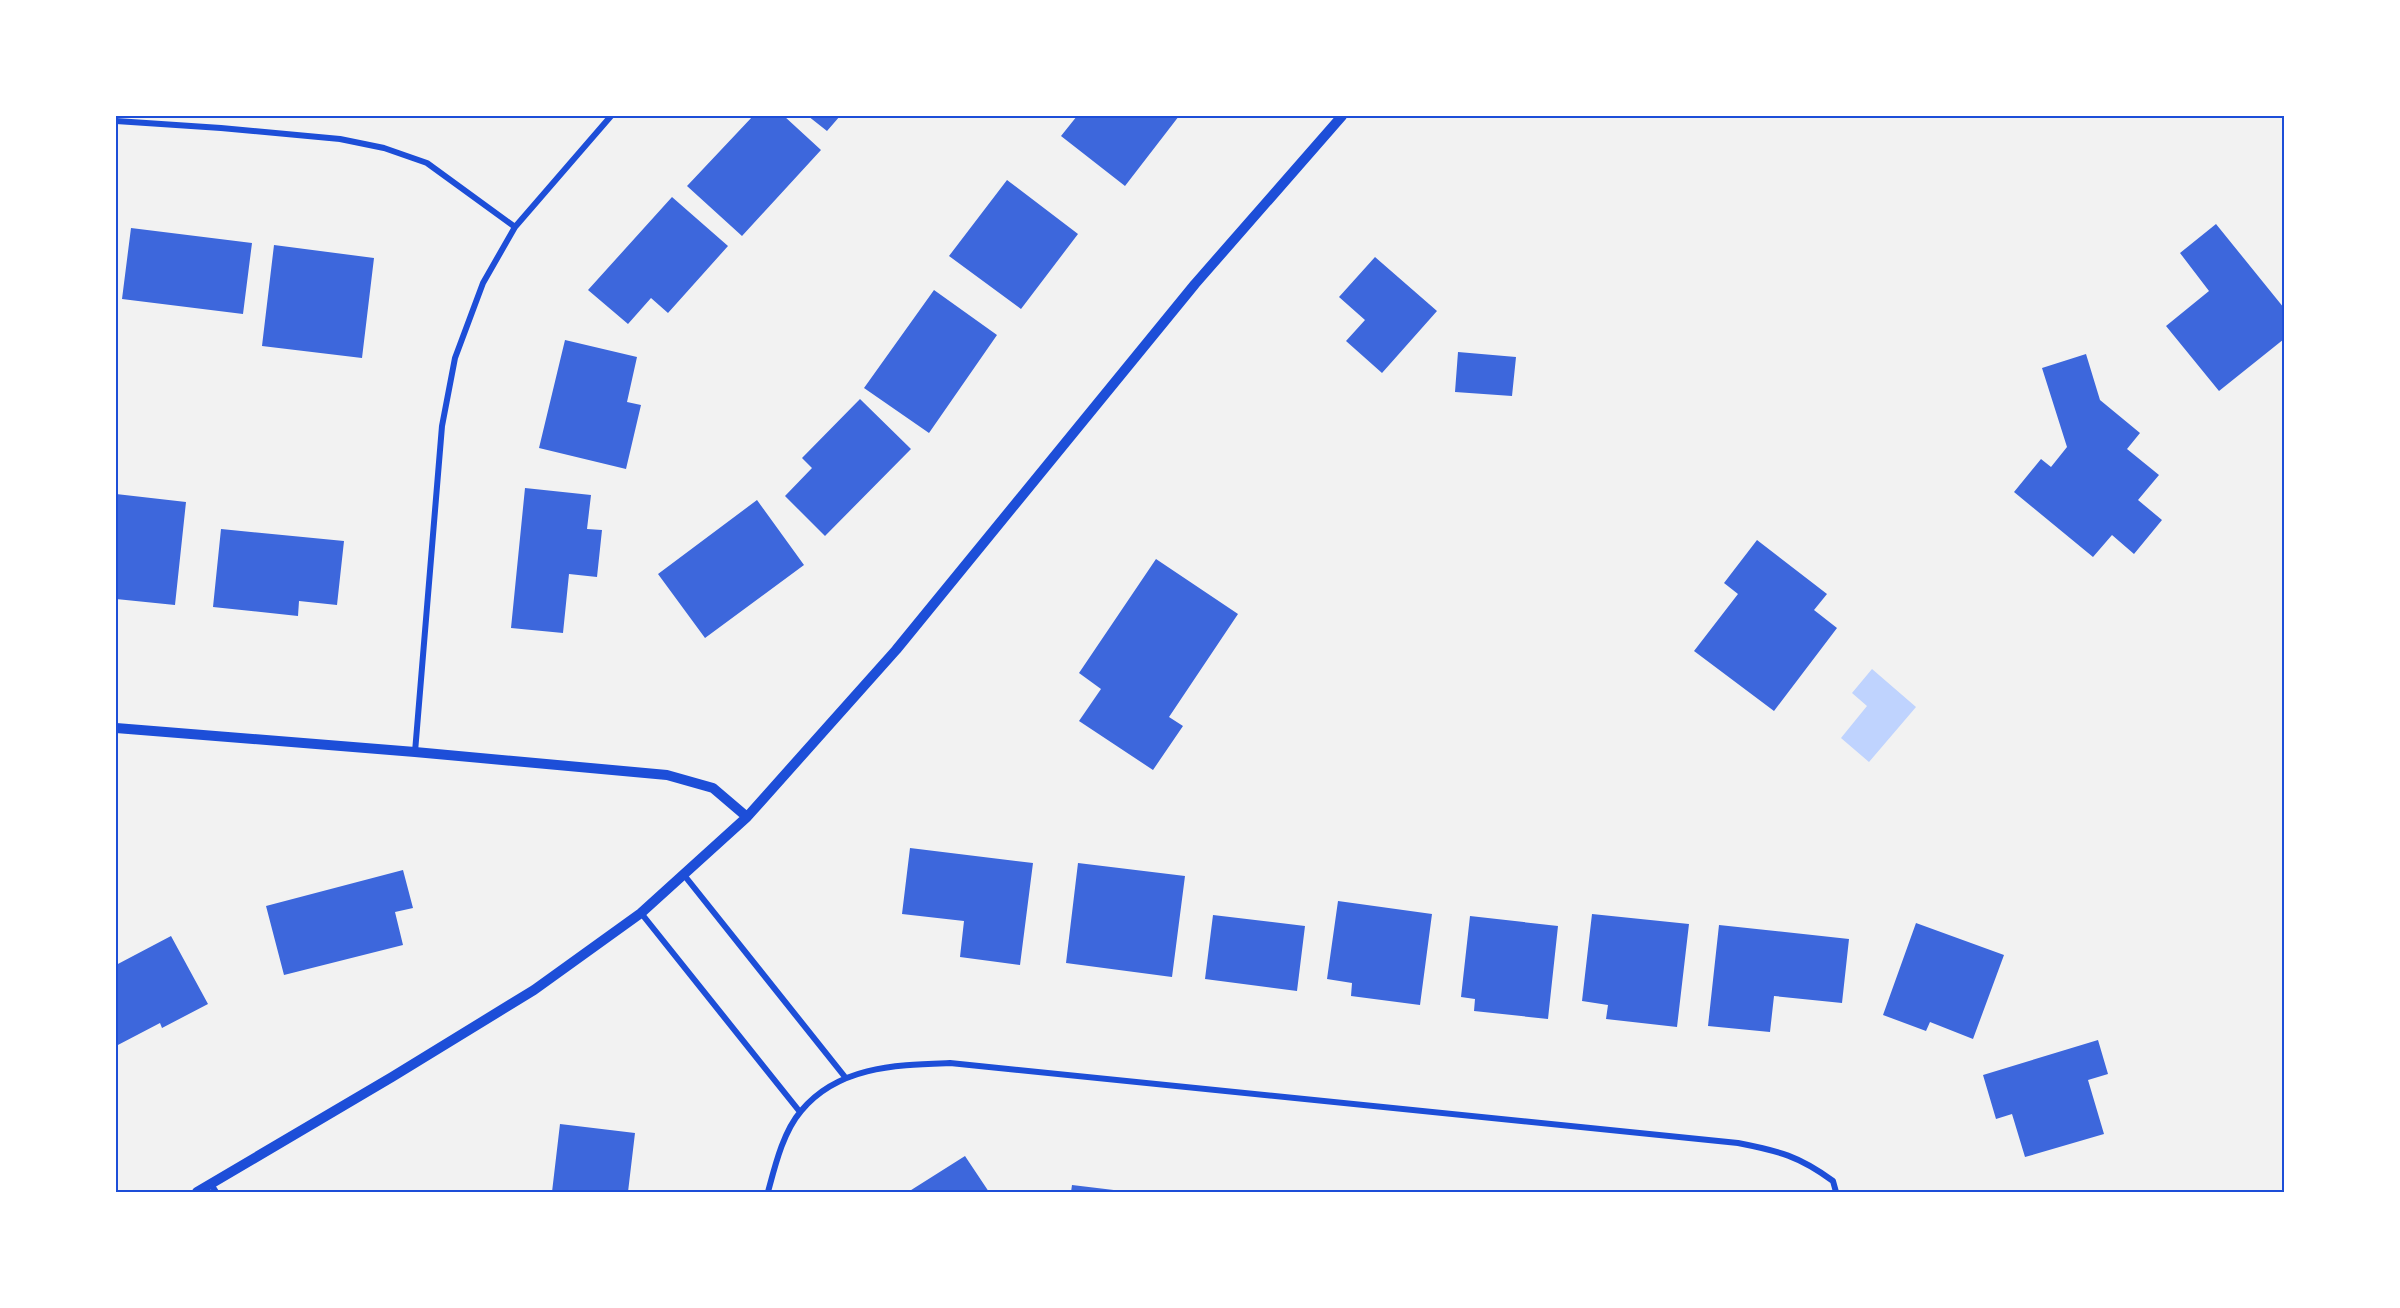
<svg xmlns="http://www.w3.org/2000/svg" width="2400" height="1308" font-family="Literata,serif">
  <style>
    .water { fill: #bfd3fe }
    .building { fill: #3d67dc }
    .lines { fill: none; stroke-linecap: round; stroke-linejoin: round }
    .minor { stroke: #1d4ed8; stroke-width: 6 }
    .tertiary { stroke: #1d4ed8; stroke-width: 10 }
    .neatline { fill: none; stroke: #1d4ed8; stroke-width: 2 }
  </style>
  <rect width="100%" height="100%" fill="#f2f2f2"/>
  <!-- water -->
  <path class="water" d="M1872,669L1916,707L1869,762L1841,738L1867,706L1852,693Z"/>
  <!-- building -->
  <path class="building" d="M753,116H784L821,150L742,236L687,186Z
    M808,116H840L827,131Z
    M1077,116H1179L1125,186L1061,136Z
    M1007,180L1078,234L1021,309L949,256Z
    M672,197L728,246L668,313L651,298L628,324L588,290Z
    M2216,224L2284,308V339L2219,391L2166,326L2209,291L2180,253Z
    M131,228L252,243L243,314L122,299Z
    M274,245L374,258L362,358L262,346Z
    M1375,257L1437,311L1382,373L1346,341L1365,320L1339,297Z
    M934,290L997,335L929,433L864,388Z
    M565,340L637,357L627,402L641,405L626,469L539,448Z
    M1458,352L1516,357L1512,396L1455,392Z
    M2086,354L2100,400L2140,433L2127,449L2159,475L2138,500L2162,520L2134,554L2112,535L2093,557L2014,492L2041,459L2051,467L2067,447L2042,368Z
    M860,399L911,449L825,536L785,496L812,468L802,458Z
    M525,488L591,495L587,529L602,530L597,577L569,574L563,633L511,628Z
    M116,494L186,502L175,605L116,599Z
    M757,500L804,565L705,638L658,574Z
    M221,529L344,541L337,605L299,601L298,616L213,607Z
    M1757,540L1827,594L1814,610L1837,628L1774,711L1694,651L1738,594L1724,583Z
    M1156,559L1238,614L1169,717L1183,726L1153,770L1079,721L1101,689L1079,673Z
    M910,848L1033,863L1020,965L960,957L964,921L902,914Z
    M1078,863L1185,876L1172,977L1066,963Z
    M403,870L413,908L395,912L403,945L284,975L266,906Z
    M1338,901L1432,914L1420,1005L1351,996L1352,983L1327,979Z
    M1592,914L1689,924L1677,1027L1606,1019L1608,1005L1582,1001Z
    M1213,915L1305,926L1297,991L1205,979Z
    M1470,916L1558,926L1548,1019L1474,1011L1475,999L1461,997Z
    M1916,923L2004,955L1973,1039L1930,1022L1926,1031L1883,1015Z
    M1719,925L1849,939L1842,1003L1774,996L1770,1032L1708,1026Z
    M171,936L208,1004L162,1028L160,1023L116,1046V965Z
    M2098,1040L2108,1074L2088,1080L2104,1134L2025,1157L2012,1114L1996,1119L1983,1075Z
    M560,1124L635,1133L628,1192H552Z
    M965,1156L989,1192H908Z
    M1072,1185L1122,1191V1192H1071Z"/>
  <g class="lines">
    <!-- minor -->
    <path class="minor" d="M116,121L221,128L340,139L384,148L427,163L515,227
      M415,752L442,426L455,358L483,283L515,227L611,116
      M684,875L845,1077
      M641,913L800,1112
      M211,1184L216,1192
      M768,1192C775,1166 783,1132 801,1111C838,1066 896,1065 950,1063L1738,1143C1779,1151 1799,1156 1833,1181L1836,1192"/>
    <!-- tertiary -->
    <path class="tertiary" d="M116,728L415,752L667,775L713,788L747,817
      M197,1192L392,1077L534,990L641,913L747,817L896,650L1195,284L1342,116"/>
  </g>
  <!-- border -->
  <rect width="2400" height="1308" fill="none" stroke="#ffffff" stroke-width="234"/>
  <rect x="117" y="117" width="2166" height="1074" class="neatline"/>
</svg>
